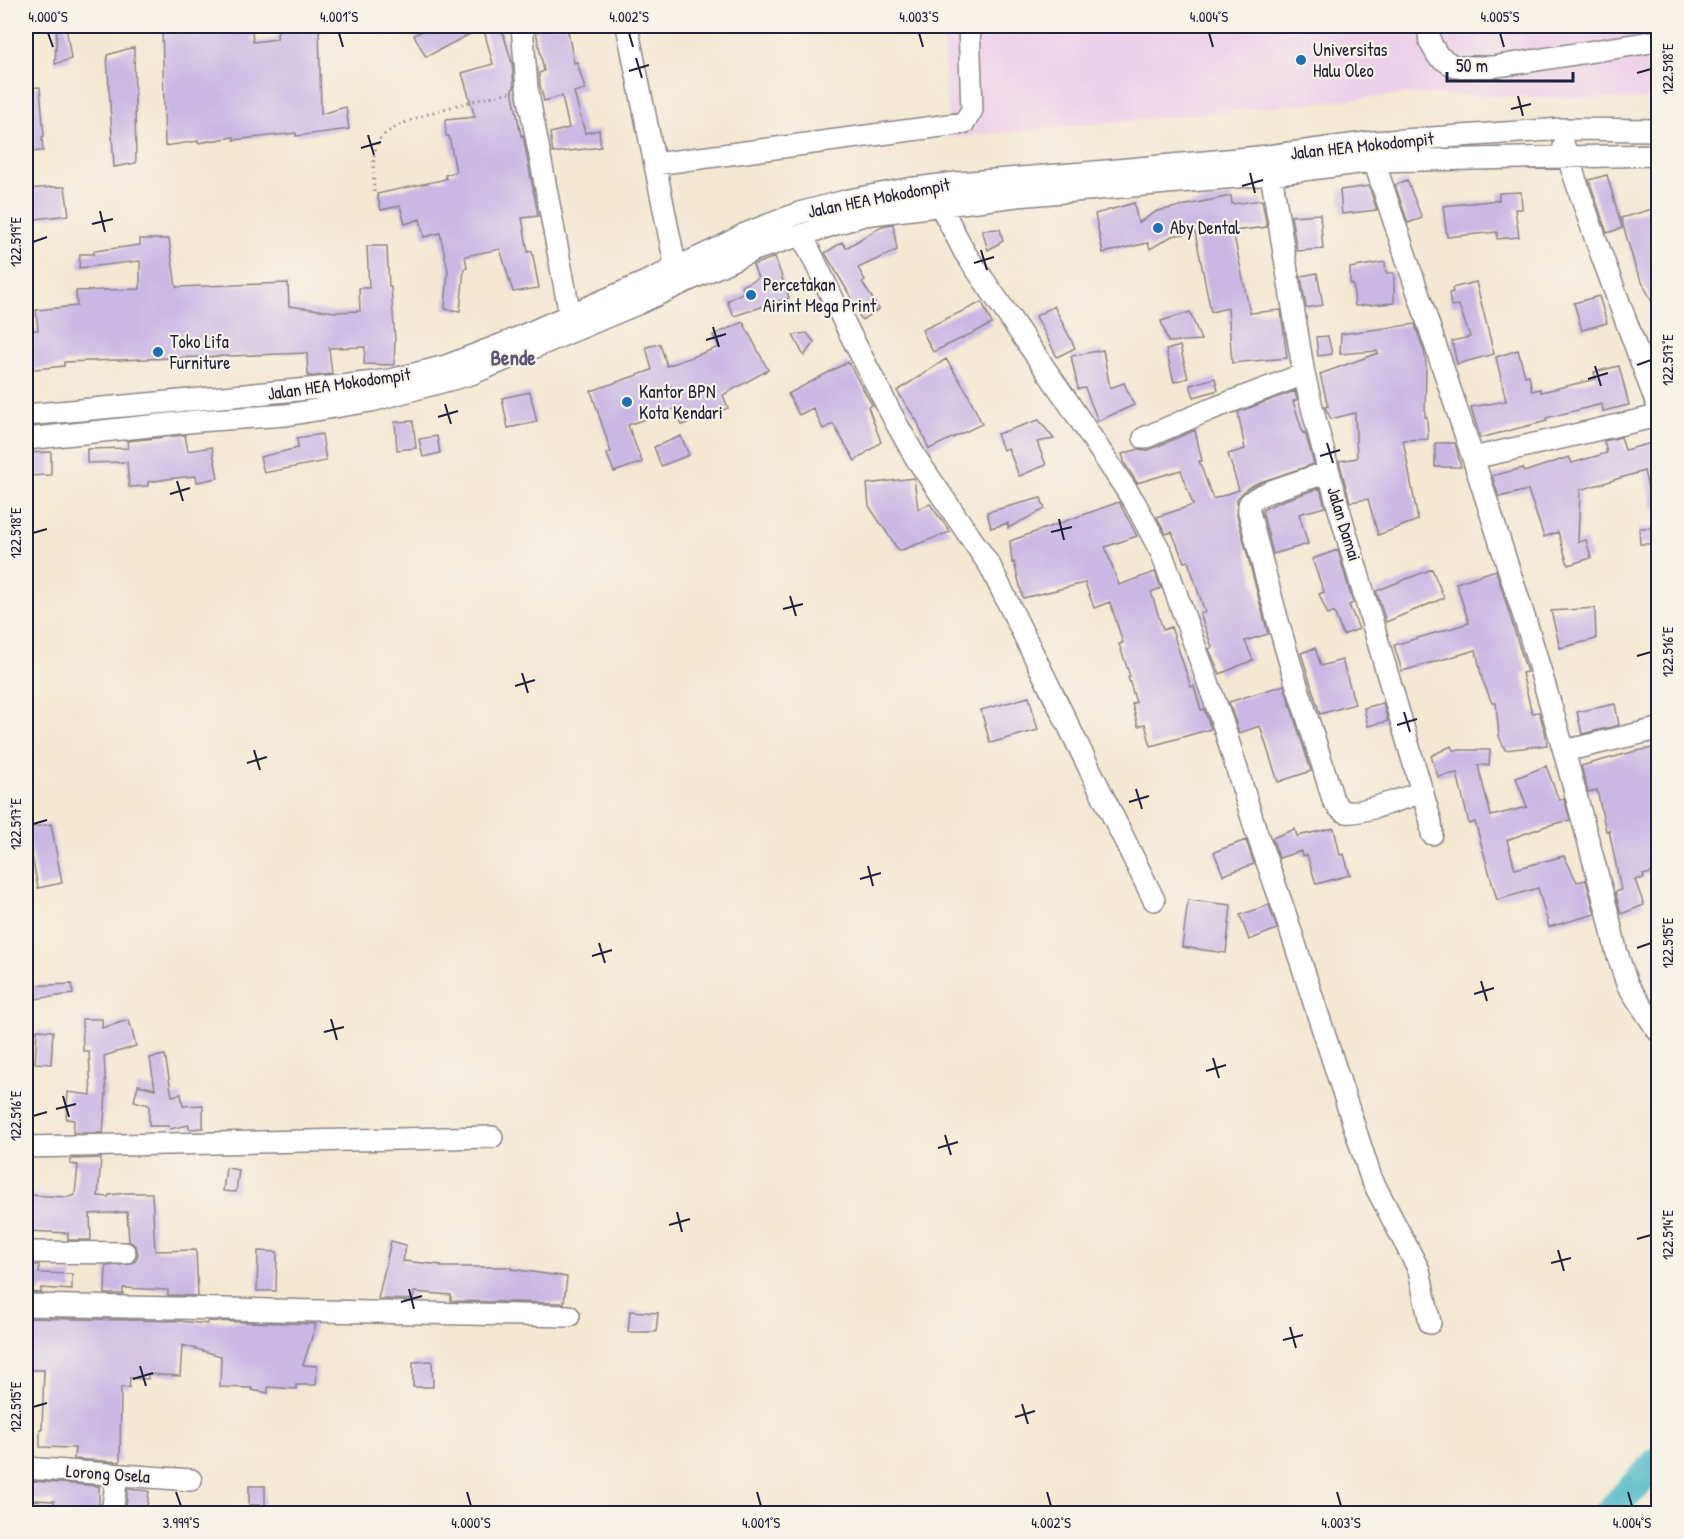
<svg xmlns="http://www.w3.org/2000/svg" width="1684" height="1539" font-family="'Patrick Hand',sans-serif">
  <style>
    .built { fill: #edd0e9 }
    .lines { fill: none; stroke-linecap: round; stroke-linejoin: round }
    .river { stroke: #4bb8c6; stroke-width: 30 }
    .building { fill: #c9b7e4 }
    .minor-casing { stroke: #8b8587; stroke-width: 24 }
    .path { stroke: #8b8587; stroke-width: 3; stroke-dasharray: 1.5 4.5; stroke-linecap: butt }
    .minor { stroke: #fff; stroke-width: 21 }
    .ticks { fill: none; stroke: #22223b; stroke-width: 2 }
    .poi-dot { fill: #1f6fb2; stroke: #f7f3e8; stroke-width: 2 }
    .labels { text-anchor: middle; stroke-width: 4.5; stroke-linejoin: round; paint-order: stroke }
    .poi-label { font-size: 18px; fill: #22223b; stroke: #f7f3e8; text-anchor: start }
    .street-label { font-size: 18px; fill: #22223b; stroke: #f7f3e8 }
    .quarter-label { font-size: 21px; font-weight: bold; fill: #5c5676; stroke: #f7f3e8 }
    .neatline { fill: none; stroke: #22223b; stroke-width: 2 }
    .ticks-label { font-size: 15px; text-anchor: middle; fill: #22223b }
  </style>
  <rect width="100%" height="100%" fill="#f7f3e8"/>
  <filter id="ink" filterUnits="userSpaceOnUse"><feTurbulence type="fractalNoise" baseFrequency=".0167" numOctaves="2"/><feDisplacementMap in="SourceGraphic" scale="12" xChannelSelector="R" yChannelSelector="G"/><feConvolveMatrix kernelMatrix="1 2 1 2 8 2 1 2 1" color-interpolation-filters="sRGB"/></filter>
  <filter id="wash" filterUnits="userSpaceOnUse"><feTurbulence type="fractalNoise" baseFrequency=".008" numOctaves="4" result="noise"/><feDisplacementMap in="SourceGraphic" scale="24" xChannelSelector="R" yChannelSelector="G"/><feGaussianBlur stdDeviation="1.35" result="paint"/><feColorMatrix in="noise" values="0 0 0 0 0 0 0 0 0 0 0 0 0 0 0 0 0 1.4 0 .05"/><feComposite in="paint" operator="in"/></filter>
  <g filter="url(#wash)">
    <rect width="100%" height="100%" fill="#f4e8d3"/>
    <!-- built -->
    <path class="built" d="M942,26H1658V100L1409,94L950,138Z"/>
    <g class="lines">
      <!-- river -->
      <path class="river" d="M1608,1514L1658,1461"/>
    </g>
    <g id="blocks">
      <!-- building -->
      <path class="building" d="M57,26H66L71,59L55,64Z
        M162,26H184V33L229,27V26H248L249,31H252L253,42L277,39L278,26H319L321,114L346,107L349,129L296,136V133L234,140V137L198,143V141L165,146Z
        M432,26H485L426,57L414,35Z
        M501,26L512,63L514,88L512,89L521,136L523,135L538,216L522,218L528,252L532,251L539,288L513,292L500,249L465,256L467,268L464,269L460,311L445,309L448,271L440,233L424,237L420,219L405,224L400,206L381,210L377,194L446,179L445,175L456,172L449,136H446L445,120L475,117L462,73L493,64L484,30Z
        M535,26H567L574,63L577,62L585,89L574,92L585,133L599,130L601,147L553,153L550,133L569,128L562,96L544,101L540,85L539,73L544,71Z
        M134,47L136,163L114,167L107,55Z
        M40,87L44,136L42,137L43,151L26,152V88Z
        M1607,175L1622,228L1607,233L1589,180Z
        M1407,180L1422,218L1408,223L1395,185Z
        M1369,186L1377,210L1342,214L1340,190Z
        M54,187H65L69,215L26,220V189Z
        M1521,192L1522,209H1515L1519,237L1497,239V232L1447,237L1443,206L1499,200V193Z
        M1231,196L1232,204L1262,200L1267,227L1233,231L1250,313L1281,310L1287,358L1232,363L1228,308L1211,312L1195,232L1172,236L1150,249L1148,243L1103,253L1095,214L1134,203L1138,223L1157,211Z
        M1659,207V316L1636,270L1621,218Z
        M1320,214L1323,249L1297,251L1291,216Z
        M893,224L897,250L858,268L865,280L862,282L879,309L862,320L849,299L851,297L825,253L842,242L846,248L882,226Z
        M1000,229L1003,241L988,250L982,230Z
        M140,239H169L176,287L288,283L289,306L335,312L360,311L359,288H369L367,246H387L389,287H391L395,340L394,365L364,364L365,347L329,348L332,374L315,376H308L307,353L64,362V366L26,370V331L38,330L36,310L77,306L76,291L140,289V261L79,268L80,254H94V251L140,245Z
        M775,257L789,298L734,316L727,301L744,292L742,286L758,278L753,265Z
        M1385,262L1386,273H1394V303L1355,306L1353,284H1350V268Z
        M1317,273L1323,305L1306,308L1301,276Z
        M1476,282L1494,354L1457,364L1452,341L1470,337L1459,305L1451,306L1449,293L1453,292L1452,288Z
        M1599,296L1607,323L1582,330L1574,303Z
        M982,302L992,324L933,352L922,330Z
        M1054,306L1075,348L1057,357L1036,316Z
        M1190,312L1201,340L1168,342L1161,321Z
        M743,322L768,370L723,395L728,408L682,425L676,408L628,425L642,462L614,472L607,454L611,452L591,391L652,370L646,347L660,344L667,366L719,347L713,335Z
        M1415,324L1424,351L1426,363L1425,417H1427L1428,439L1403,440L1418,520L1378,535L1368,499L1350,502L1339,461L1357,458L1355,413L1331,419L1325,407L1328,406L1320,374L1378,353L1377,351L1340,354L1341,334Z
        M807,333L814,342L804,356L793,335Z
        M1328,336L1332,354L1318,356L1316,337Z
        M1180,346L1188,378L1174,382L1166,350Z
        M1103,350L1110,388L1124,383L1134,405L1098,421L1085,388L1078,389L1071,356Z
        M1518,350L1525,376L1529,375L1532,391L1540,389L1541,392L1596,379L1594,372L1619,366L1629,405L1603,411L1602,404L1546,418L1547,421L1480,438L1471,407L1506,401L1496,357Z
        M946,359L967,392L982,424L929,449L917,421L897,391Z
        M848,362L872,405L868,407L881,442L855,461L833,424L823,429L813,408L799,415L788,394Z
        M1215,378L1218,390L1194,397L1190,385Z
        M1295,391L1297,400L1293,401L1303,433L1305,432L1314,464L1257,483L1246,489L1237,499V515L1268,634L1245,641L1253,660L1220,674L1209,649L1212,647L1200,614L1205,612L1188,561L1184,562L1172,532L1166,534L1157,517L1193,505L1181,470L1137,483L1125,464L1122,454L1139,449L1143,451L1149,450L1195,430L1202,461H1199L1213,499L1239,490L1228,454L1245,449L1238,412Z
        M530,392L537,422L508,428L502,398Z
        M1039,420L1054,439L1037,442L1046,465L1019,476L1008,448L1003,450L997,434Z
        M413,421L416,448L397,450L395,422Z
        M322,434L326,461L264,473L260,457L298,448L297,438Z
        M185,435L188,451L212,447L218,478L197,482L196,476L174,478L148,482V486L129,487L127,462L87,463V449L128,448L127,441Z
        M437,436L440,453L423,457L419,439Z
        M681,436L689,455L661,466L654,447Z
        M1621,437L1625,450L1659,441V509H1653L1644,471L1580,490L1578,542L1586,540L1591,558L1568,565L1558,532L1544,537L1528,490L1499,497L1492,476L1523,468L1524,472L1569,457L1572,463L1607,453L1604,441Z
        M1435,443H1455L1461,467H1435Z
        M51,452V475L26,476V453Z
        M914,478L918,509L930,504L950,532L899,551L869,506L867,484Z
        M1320,488L1325,507L1299,514L1308,544L1273,554L1262,510L1279,502Z
        M1041,498L1045,509L1008,528V523L991,528L987,512Z
        M1119,502L1137,536L1105,547L1119,585L1155,572L1161,588L1151,592L1163,630L1171,627L1191,687L1194,686L1201,710L1204,709L1211,729L1151,746L1145,724L1138,726L1132,704L1136,702L1128,677L1130,676L1119,644L1123,643L1110,602L1094,608L1085,583L1023,598L1014,562L1012,563L1010,541Z
        M1639,528H1659V544H1640Z
        M1338,550L1353,603L1349,605L1359,629L1343,635L1334,612L1328,615L1319,594L1324,592L1312,559Z
        M1432,569L1444,598L1386,622L1376,591Z
        M1496,570L1527,672L1522,673L1532,713L1539,712L1545,732L1547,745L1505,750L1499,736L1496,703H1492L1482,679L1476,650L1402,671L1394,645L1469,623L1456,583Z
        M1595,608L1596,639L1560,648L1551,611Z
        M1315,648L1321,666L1342,660L1355,704L1320,714L1301,653Z
        M1284,685L1311,771L1278,782L1260,726L1239,733L1229,702Z
        M1029,697L1038,730L990,743L981,710Z
        M1383,703L1388,721L1368,726L1364,708Z
        M1615,704L1619,725L1582,734L1577,712Z
        M1451,746L1453,750H1490L1489,765H1478L1491,816L1527,807L1516,778L1546,766L1559,800L1564,799L1570,820L1546,826L1507,840L1515,869L1564,856L1577,882L1586,880L1595,914L1549,927L1538,888L1497,900L1475,822L1469,824L1457,773L1438,777L1431,756Z
        M1659,747V871L1643,875L1644,878L1635,880L1644,905L1621,914L1615,892L1621,890L1609,830L1606,831L1597,790L1588,792L1581,766L1636,751Z
        M51,824L62,883L38,888L27,828Z
        M1334,828L1340,855L1344,854L1350,875L1316,884L1307,855L1302,856L1301,851L1279,858L1272,838L1295,829L1297,836Z
        M1246,840L1254,864L1223,875L1214,852Z
        M1188,900L1231,905L1226,953L1182,947Z
        M1269,905L1277,929L1249,940L1240,915Z
        M72,984L73,994L26,1000V986Z
        M82,1019H102V1028L129,1020L136,1046L104,1056L106,1093L103,1133H73L74,1120L66,1119L68,1092L91,1095L89,1051H83Z
        M37,1030L53,1031L51,1064L35,1063Z
        M165,1055L172,1096L181,1094L183,1106L203,1105V1128L189,1129V1125L170,1129L169,1126H149V1105L134,1101L138,1085L155,1089L150,1058Z
        M101,1158L98,1196L108,1197L109,1195L126,1193H152L155,1251L196,1250L198,1296L168,1295V1290L123,1288V1294H105L106,1266L131,1264L136,1260L138,1254L136,1246L129,1241L127,1212L90,1214L91,1240H68V1233L26,1231V1195L68,1197L75,1195L78,1165L70,1164L71,1159Z
        M226,1168L239,1170L236,1192L223,1191Z
        M391,1241L406,1245L403,1261L441,1265V1267H511V1269L567,1277L564,1303L451,1301V1295L414,1292L413,1300L378,1299Z
        M258,1251L277,1252L276,1291H257Z
        M26,1265H39V1273L72,1274V1290L41,1288V1293L26,1292Z
        M630,1311L658,1313L656,1332H628Z
        M26,1318L180,1321L207,1324L208,1321L316,1324L303,1365L317,1366L316,1385H296V1389L268,1387V1393L251,1390L252,1388L220,1387L221,1356L182,1345L180,1376L148,1374V1379L130,1378L129,1388L121,1387L120,1462L74,1459L75,1448L40,1447V1429L42,1430L44,1370H26Z
        M432,1361L433,1387H413V1362Z
        M33,1481L99,1486V1514H54V1501L32,1500Z
        M249,1486H265V1505H249Z
        M128,1489L149,1491L146,1514H125Z"/>
    </g>
  </g>
  <g filter="url(#ink)">
    <use href="#blocks" fill-opacity="0" stroke="#8b8587" stroke-width="1.5"/>
    <g class="lines">
      <defs>
        <path id="minor" d="M522,26L527,88L570,315
          M627,26L676,269
          M1428,26L1430,42L1438,56L1455,67H1492L1658,41
          M1564,146L1597,243L1658,407
          M1374,161L1473,458L1529,632L1564,751L1608,914L1616,950L1627,984L1658,1031
          M655,164L964,123L972,110L969,26
          M1271,174L1304,374L1313,411L1336,499L1431,822L1432,834
          M940,205L965,253L1066,399L1135,503L1162,554L1223,724L1256,831L1284,910L1371,1178L1419,1270L1430,1323
          M802,235L848,330L895,421L916,458L990,566L1154,900
          M26,415L341,386L391,380L446,366L508,342L641,284L717,249L745,234L799,213L849,200L907,189L957,183L1084,173L1259,157L1373,142L1563,129L1658,130
          M1144,438L1209,410L1304,374
          M26,439L198,421L286,415L371,401L471,374L637,304L754,250L864,215L1017,196L1271,174L1374,161L1658,155
          M1473,458L1658,416
          M1329,472C1315,477 1256,493 1250,503C1248,505 1249,509 1249,512C1262,563 1275,613 1290,663C1304,709 1320,754 1333,800C1337,805 1340,811 1347,812C1362,814 1406,797 1423,792
          M1564,751L1658,729
          M26,1147L492,1137
          M26,1252L125,1253
          M26,1305L569,1316
          M26,1468L191,1480
          M112,1514L117,1475"/>
      </defs>
      <!-- minor casing -->
      <use href="#minor" class="minor-casing"/>
      <!-- path -->
      <path class="path" d="M374,192C374,176 371,157 378,142C390,118 483,99 510,92"/>
      <!-- minor -->
      <use href="#minor" class="minor"/>
    </g>
  </g>
  <!-- ticks -->
  <path class="ticks" d="M48,33L53,47M339,33L343,47M629,33L633,47M919,33L923,47M1209,33L1213,47M1500,33L1504,47M636,58L642,78M629,71L649,65M1637,73L1651,69M1518,96L1523,116M1511,109L1531,104M368,135L374,155M361,148L381,142M1250,173L1255,193M1242,186L1263,180M100,211L105,232M92,224L113,219M33,242L47,237M981,250L987,270M974,263L994,257M713,327L719,347M706,340L726,334M1637,365L1651,360M1595,366L1601,386M1588,379L1608,373M445,404L451,424M438,417L458,411M1327,443L1333,463M1320,456L1340,450M177,481L183,501M170,494L190,488M1059,519L1064,540M1051,532L1072,527M33,533L47,529M790,596L796,616M783,609L803,604M1637,656L1651,652M522,673L528,693M515,686L535,680M1404,712L1410,732M1397,725L1417,719M254,750L260,770M247,763L267,757M1136,789L1142,809M1129,802L1149,796M33,824L47,820M868,866L873,886M860,879L881,873M599,943L605,963M1637,948L1651,943M592,956L612,950M1481,981L1487,1001M1474,994L1494,988M331,1019L337,1040M324,1032L344,1027M1213,1058L1219,1078M1206,1071L1226,1065M63,1096L69,1117M56,1109L76,1104M33,1116L47,1112M945,1135L951,1155M938,1148L958,1142M677,1212L682,1232M669,1225L690,1219M1637,1239L1651,1235M1558,1250L1564,1271M1551,1263L1571,1258M409,1289L414,1309M401,1302L422,1296M1290,1327L1296,1348M1283,1340L1303,1335M140,1366L146,1386M133,1379L153,1373M1022,1404L1028,1424M33,1407L47,1403M1015,1417L1035,1411M176,1492L181,1506M467,1492L471,1506M757,1492L761,1506M1047,1492L1051,1506M1337,1492L1341,1506M1628,1492L1632,1506"/>
  <!-- markers -->
  <g class="poi-dot">
    <circle cx="1301" cy="60" r="6"/>
    <circle cx="1158" cy="228" r="6"/>
    <circle cx="751" cy="295" r="6"/>
    <circle cx="158" cy="352" r="6"/>
    <circle cx="627" cy="402" r="6"/>
  </g>
  <g class="labels">
    <!-- poi labels -->
    <g class="poi-label">
      <text x="1313" y="56">Universitas<tspan x="1313" dy="21">Halu Oleo</tspan></text>
      <text x="1170" y="234">Aby Dental</text>
      <text x="763" y="291">Percetakan<tspan x="763" dy="21">Airint Mega Print</tspan></text>
      <text x="170" y="348">Toko Lifa<tspan x="170" dy="21">Furniture</tspan></text>
      <text x="639" y="398">Kantor BPN<tspan x="639" dy="21">Kota Kendari</tspan></text>
    </g>
    <!-- street labels -->
    <g class="street-label">
      <text transform="translate(1362 146) rotate(-6)" y="6">Jalan HEA Mokodompit</text>
      <text transform="translate(879 198) rotate(-11)" y="6">Jalan HEA Mokodompit</text>
      <text transform="translate(339 384) rotate(-8)" y="6">Jalan HEA Mokodompit</text>
      <text transform="translate(1344 524) rotate(73)" y="6">Jalan Damai</text>
      <text transform="translate(108 1474) rotate(4)" y="6">Lorong Osela</text>
    </g>
    <!-- quarter labels -->
    <g class="quarter-label">
      <text x="513" y="365">Bende</text>
    </g>
  </g>
  <!-- margin -->
  <rect width="1684" height="1539" fill="none" stroke="#f7f3e8" stroke-width="66"/>
  <!-- scale -->
  <path d="M1447 72v9h126v-9" fill="none" stroke="#22223b" stroke-width="3"/>
  <text x="1456" y="72" font-size="18" fill="#22223b" stroke="#f7f3e8" stroke-width="4.5" paint-order="stroke">50 m</text>
  <rect x="33" y="33" width="1618" height="1473" class="neatline"/>
  <g class="ticks-label">
    <text x="48" y="22">4.000°S</text>
    <text x="339" y="22">4.001°S</text>
    <text x="629" y="22">4.002°S</text>
    <text x="919" y="22">4.003°S</text>
    <text x="1209" y="22">4.004°S</text>
    <text x="1500" y="22">4.005°S</text>
    <text transform="translate(1668 69) rotate(-90)" y="5">122.518°E</text>
    <text transform="translate(16 242) rotate(-90)" y="5">122.519°E</text>
    <text transform="translate(1668 360) rotate(-90)" y="5">122.517°E</text>
    <text transform="translate(16 533) rotate(-90)" y="5">122.518°E</text>
    <text transform="translate(1668 652) rotate(-90)" y="5">122.516°E</text>
    <text transform="translate(16 824) rotate(-90)" y="5">122.517°E</text>
    <text transform="translate(1668 943) rotate(-90)" y="5">122.515°E</text>
    <text transform="translate(16 1116) rotate(-90)" y="5">122.516°E</text>
    <text transform="translate(1668 1235) rotate(-90)" y="5">122.514°E</text>
    <text transform="translate(16 1407) rotate(-90)" y="5">122.515°E</text>
    <text x="181" y="1528">3.999°S</text>
    <text x="471" y="1528">4.000°S</text>
    <text x="761" y="1528">4.001°S</text>
    <text x="1051" y="1528">4.002°S</text>
    <text x="1341" y="1528">4.003°S</text>
    <text x="1632" y="1528">4.004°S</text>
  </g>
</svg>
